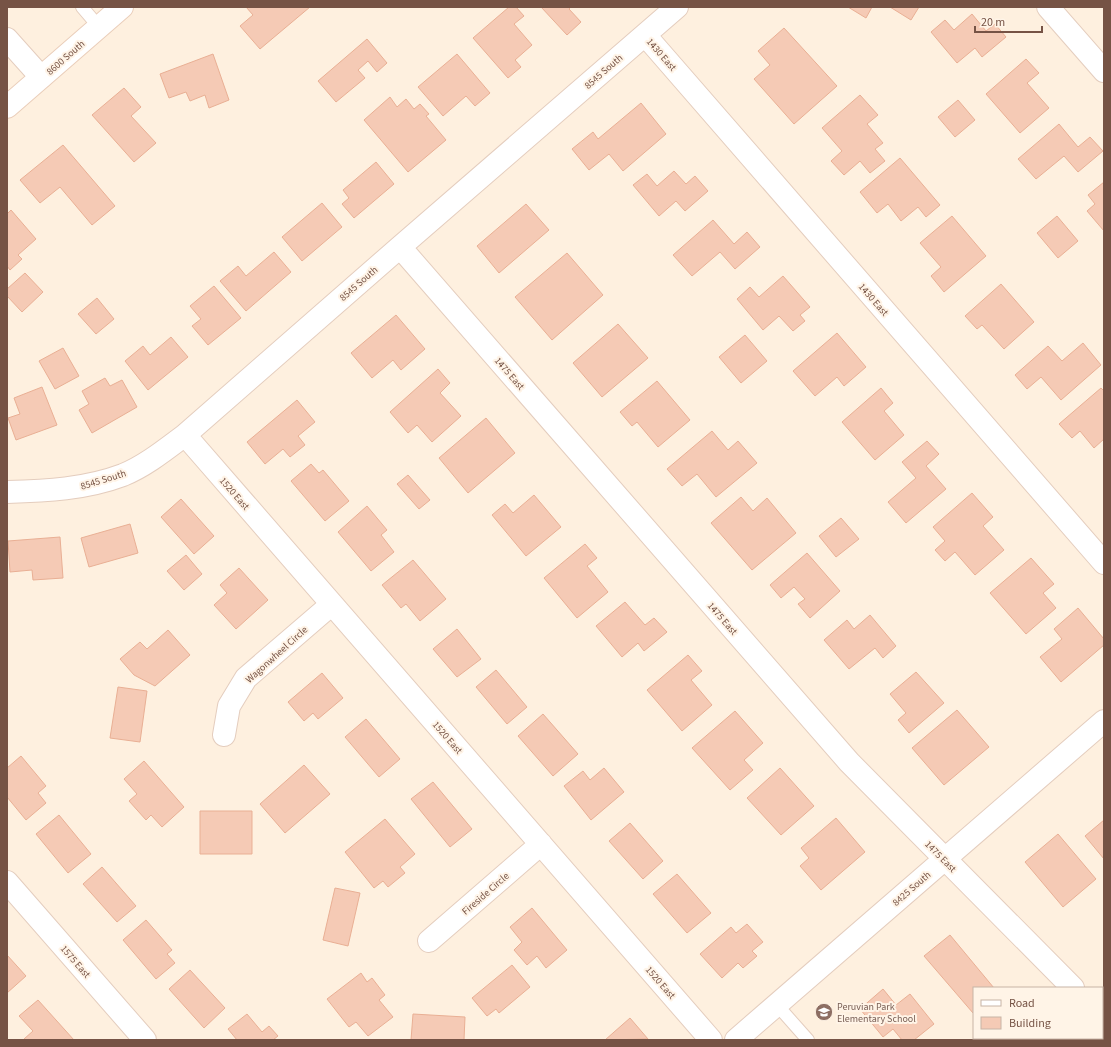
<svg xmlns="http://www.w3.org/2000/svg" width="1111" height="1047" font-family="'Source Sans 3',sans-serif">
  <style>
    .building { fill: #f5cab5; stroke: #e9af94 }
    .lines { fill: none; stroke-linecap: round; stroke-linejoin: round }
    .lane-casing { stroke: #e4cdbe; stroke-width: 14 }
    .street-casing { stroke: #e4cdbe; stroke-width: 24 }
    .secondary-casing { stroke: #eaceba; stroke-width: 24 }
    .lane { stroke: #fff; stroke-width: 12 }
    .street { stroke: #fff; stroke-width: 22 }
    .secondary { stroke: #fff; stroke-width: 22 }
    .labels { text-anchor: middle; stroke-width: 4; stroke-linejoin: round; paint-order: stroke }
    .street-label { font-size: 10px; fill: #765345; stroke: #fff4e7 }
    .education-label { font-size: 10px; fill: #785e54; stroke: #fff4e7; text-anchor: start }
  </style>
  <rect width="100%" height="100%" fill="#fef0df"/>
  <!-- building -->
  <path class="building" d="M246,7H310L260,49L240,26L253,15Z
    M509,7H516L524,16L514,24L532,45L515,60L521,67L508,78L473,38Z
    M541,7H571L569,9L581,22L567,35Z
    M848,7H872L866,18Z
    M890,7H919L911,20Z
    M972,14L986,31L995,24L1006,37L982,57L975,48L957,63L931,32L945,20L954,30Z
    M784,28L837,86L794,124L754,79L770,65L758,51Z
    M367,39L387,63L377,72L368,61L358,70L365,78L336,102L318,81Z
    M213,54L229,100L209,108L205,95L190,101L186,92L169,98L160,74Z
    M457,54L490,93L475,106L466,96L443,116L418,87Z
    M1026,59L1039,73L1027,83L1049,108L1020,133L986,94Z
    M124,88L141,107L131,116L156,143L134,162L92,115Z
    M860,95L878,115L867,124L883,143L875,149L885,161L870,173L860,161L844,175L831,161L842,151L822,128Z
    M390,97L397,107L406,99L414,109L420,104L429,114L426,116L446,140L408,172L364,120Z
    M958,100L975,120L955,137L938,117Z
    M641,103L666,134L623,171L609,154L589,170L572,149L593,132L598,139Z
    M1059,124L1078,147L1090,137L1103,151L1078,172L1064,156L1036,179L1018,159Z
    M63,145L115,206L92,225L60,187L40,203L20,180Z
    M900,158L940,205L926,217L918,207L901,221L888,204L877,213L860,192Z
    M376,162L394,184L354,218L342,204L349,198L343,190Z
    M674,171L686,184L695,176L708,191L685,211L676,201L659,216L633,185L647,174L657,186Z
    M1104,182V231L1087,211L1095,204L1088,195Z
    M322,203L342,227L302,261L282,237Z
    M526,204L549,230L499,273L477,246Z
    M11,210L36,239L18,255L22,259L10,270L7,266V214Z
    M952,216L986,256L944,292L931,276L941,267L920,243Z
    M1057,216L1078,241L1058,258L1037,233Z
    M713,220L734,244L747,232L760,247L735,269L720,252L692,276L673,255Z
    M274,252L291,272L246,311L220,281L238,266L246,276Z
    M567,253L603,295L552,340L515,297Z
    M25,273L43,292L22,312L7,296V289Z
    M783,276L810,307L800,315L805,321L793,331L779,316L763,330L737,299L750,287L759,297Z
    M1001,284L1034,322L1004,349L982,325L977,329L965,316Z
    M214,286L241,318L208,345L192,326L201,319L190,306Z
    M97,298L114,319L96,334L78,314Z
    M396,315L425,349L401,370L393,360L372,378L351,353Z
    M618,324L648,358L602,397L573,363Z
    M837,333L866,367L844,386L837,377L815,396L793,371Z
    M745,335L767,361L741,383L719,357Z
    M171,337L188,357L148,390L125,361L143,346L150,355Z
    M1083,343L1101,365L1061,400L1041,377L1027,389L1015,375L1048,346L1062,361Z
    M63,348L79,376L55,389L39,361Z
    M438,369L450,383L440,393L461,416L432,442L417,425L408,433L390,412Z
    M105,378L110,386L122,380L137,407L92,433L79,410L89,404L82,391Z
    M657,381L690,420L658,447L637,422L632,426L620,412Z
    M42,387L57,425L16,440L8,418L20,414L14,398Z
    M881,388L893,403L884,411L904,435L875,460L842,422Z
    M1101,388L1104,391V439L1094,448L1080,431L1072,438L1059,424Z
    M297,400L315,422L298,436L305,445L290,457L283,449L265,464L247,442Z
    M486,418L515,453L468,493L439,458Z
    M712,431L728,450L738,441L757,463L716,497L697,474L682,486L667,469Z
    M927,441L939,454L926,466L946,489L906,523L888,502L916,478L902,462Z
    M311,464L319,473L323,470L349,501L325,521L291,481Z
    M408,475L430,500L419,509L397,484Z
    M972,493L993,517L983,526L1004,550L975,575L955,552L945,561L935,550L945,541L933,527Z
    M534,495L561,527L526,556L492,515L505,504L513,513Z
    M741,497L753,511L767,498L796,533L752,570L711,523Z
    M181,499L214,536L194,554L161,517Z
    M367,506L387,530L381,535L394,552L371,571L338,532Z
    M841,518L859,539L836,557L819,536Z
    M130,524L138,553L89,567L81,538Z
    M60,537L63,578L33,580L32,570L10,572L8,541Z
    M585,544L597,558L587,566L608,592L577,618L544,578Z
    M807,553L840,591L810,618L798,604L805,599L794,587L781,598L770,585Z
    M186,555L202,574L184,590L167,571Z
    M1031,558L1054,584L1043,593L1056,608L1026,634L990,593Z
    M413,560L446,599L420,621L406,604L401,608L382,585Z
    M239,568L268,600L236,629L214,605L227,593L220,585Z
    M625,602L645,625L654,618L667,632L644,651L638,643L622,657L596,626Z
    M1078,608L1104,639V645L1061,682L1040,657L1062,639L1054,629Z
    M870,615L896,646L883,658L875,648L849,669L824,640L847,620L854,629Z
    M457,629L481,659L457,677L433,649Z
    M168,630L190,655L155,686L134,675L120,659L140,642L147,649Z
    M688,655L702,671L691,680L712,705L682,731L647,690Z
    M496,670L527,707L507,724L476,687Z
    M916,672L944,703L909,733L898,720L906,713L890,694Z
    M322,673L343,698L318,719L313,713L304,721L288,702Z
    M118,687L147,691L140,742L110,738Z
    M957,710L989,747L944,785L912,748Z
    M735,711L763,743L744,760L753,770L730,790L692,748Z
    M543,714L578,754L553,776L518,736Z
    M366,719L400,759L379,777L345,737Z
    M21,756L46,786L38,793L46,803L26,820L7,797V768Z
    M144,761L184,807L162,827L151,815L146,820L129,801L137,794L124,779Z
    M304,765L330,794L285,833L260,804Z
    M604,768L624,792L591,820L564,786L583,771L590,780Z
    M780,768L814,806L781,835L747,798Z
    M433,782L472,829L450,847L411,799Z
    M200,811H252V854H200Z
    M59,815L91,854L68,873L36,834Z
    M836,818L865,852L821,890L800,866L809,858L801,848Z
    M385,819L415,854L400,867L405,873L388,887L383,881L374,888L345,852Z
    M1104,820V859L1085,836Z
    M630,823L663,861L643,879L609,841Z
    M1058,834L1096,879L1063,907L1025,862Z
    M102,867L136,906L117,922L83,884Z
    M677,874L711,913L687,933L653,894Z
    M335,888L360,893L348,946L323,940Z
    M532,908L567,950L546,968L537,956L527,965L514,950L522,942L510,927Z
    M146,920L172,950L167,954L175,963L156,979L123,940Z
    M747,924L763,942L752,951L757,956L743,968L738,963L722,978L700,954L731,927L736,933Z
    M950,935L994,988H974V1012L973,1013L924,956Z
    M7,955L26,976L7,993Z
    M512,965L530,987L499,1013L496,1009L487,1016L472,998Z
    M190,970L225,1008L204,1028L169,989Z
    M361,973L367,982L372,978L385,995L379,1000L393,1017L368,1036L356,1022L349,1027L327,999Z
    M883,989L896,1005L910,994L934,1024L914,1040H902L893,1029L883,1037L860,1009Z
    M38,1000L74,1040H25L24,1039L33,1031L19,1016Z
    M247,1014L262,1032L269,1026L278,1036L273,1040H237L228,1029Z
    M413,1014L465,1017L464,1040H411Z
    M630,1018L648,1039L605,1040Z
    M1004,1038H1044L1046,1040H1002Z"/>
  <g class="lines">
    <defs>
      <path id="lane" d="M82,7L99,27
        M777,1005L808,1040"/>
      <path id="street" d="M1048,7L1104,71
        M645,35L1104,563
        M7,39L41,77
        M400,247L849,762L1073,988
        M185,435L711,1040
        M7,492C46,491 86,489 123,475C145,466 165,450 185,435L400,247L677,7
        M224,735L229,706L246,678L332,604
        M7,882L145,1040
        M429,941L541,844
        M1102,1018L1104,1020
        M736,1040L1104,721"/>
      <path id="secondary" d="M7,107L122,7"/>
    </defs>
    <!-- lane casing -->
    <use href="#lane" class="lane-casing"/>
    <!-- street casing -->
    <use href="#street" class="street-casing"/>
    <!-- secondary casing -->
    <use href="#secondary" class="secondary-casing"/>
    <!-- lane -->
    <use href="#lane" class="lane"/>
    <!-- street -->
    <use href="#street" class="street"/>
    <!-- secondary -->
    <use href="#secondary" class="secondary"/>
  </g>
  <!-- icons -->
  <defs>
    <symbol id="school-disc" viewBox="-11 -11 22 22"><circle r="9.5" fill="#8d6e63" stroke="#fff4e7"/><path d="M0-5L7-2L0 1L-7-2ZM-4 1L0 2.5L4 1V4Q0 6-4 4Z" fill="#fff"/></symbol>
  </defs>
  <g fill-rule="evenodd">
    <use href="#school-disc" x="814" y="1002" width="20" height="20"/>
  </g>
  <g class="labels">
    <!-- street labels -->
    <g class="street-label">
      <text transform="translate(662 54) rotate(49)" y="4">1430 East</text>
      <text transform="translate(65 57) rotate(-41)" y="4">8600 South</text>
      <text transform="translate(603 71) rotate(-41)" y="4">8545 South</text>
      <text transform="translate(358 283) rotate(-41)" y="4">8545 South</text>
      <text transform="translate(874 299) rotate(49)" y="4">1430 East</text>
      <text transform="translate(510 373) rotate(49)" y="4">1475 East</text>
      <text transform="translate(103 479) rotate(-17)" y="4">8545 South</text>
      <text transform="translate(235 493) rotate(49)" y="4">1520 East</text>
      <text transform="translate(723 618) rotate(49)" y="4">1475 East</text>
      <text transform="translate(276 654) rotate(-42)" y="4">Wagonwheel Circle</text>
      <text transform="translate(448 737) rotate(49)" y="4">1520 East</text>
      <text transform="translate(941 856) rotate(45)" y="4">1475 East</text>
      <text transform="translate(911 888) rotate(-41)" y="4">8425 South</text>
      <text transform="translate(485 893) rotate(-41)" y="4">Fireside Circle</text>
      <text transform="translate(76 961) rotate(49)" y="4">1575 East</text>
      <text transform="translate(661 982) rotate(49)" y="4">1520 East</text>
    </g>
    <!-- education labels -->
    <g class="education-label">
      <text x="837" y="1010">Peruvian Park<tspan x="837" dy="12">Elementary School</tspan></text>
    </g>
  </g>
  <!-- border -->
  <rect width="1111" height="1047" fill="none" stroke="#765345" stroke-width="16"/>
  <!-- legend -->
  <rect x="973" y="987" width="130" height="52" fill="#fff4e7" stroke="#c8b4a6"/>
  <rect x="981" y="1000" width="20" height="6" fill="#ffffff" stroke="#c8b4a6"/>
  <text x="1009" y="1007" font-size="12" fill="#765345">Road</text>
  <rect x="981" y="1017" width="20" height="12" fill="#f5cab5" stroke="#c8b4a6"/>
  <text x="1009" y="1027" font-size="12" fill="#765345">Building</text>
  <!-- scale -->
  <path d="M975 26v6h67v-6" fill="none" stroke="#765345" stroke-width="2"/>
  <text x="981" y="26" font-size="12" fill="#765345" stroke="#fff4e7" stroke-width="3" paint-order="stroke">20 m</text>
</svg>
